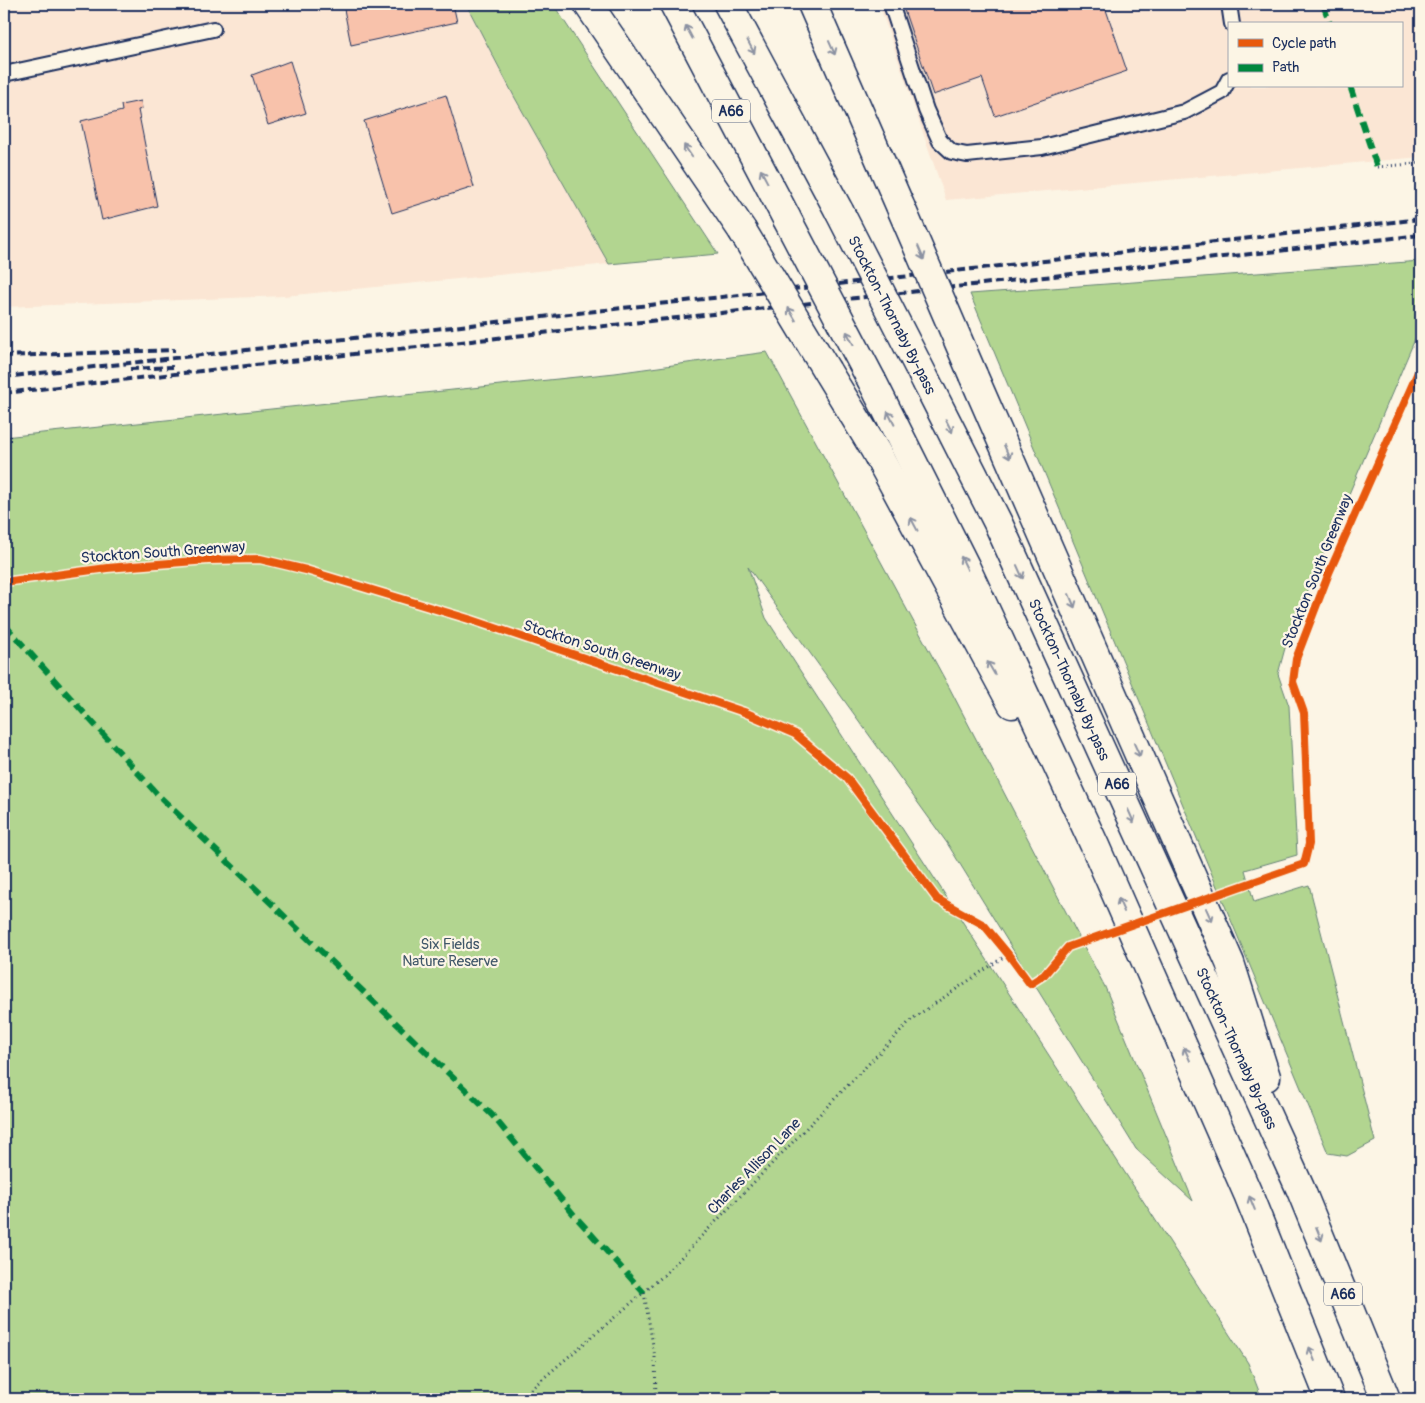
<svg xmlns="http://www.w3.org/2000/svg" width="1425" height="1403" font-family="Pangolin,sans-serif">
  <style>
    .built { fill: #fbe6d4; fill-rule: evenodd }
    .green { fill: #b2d590; stroke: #668277 }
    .building { fill: #f8c2ab; stroke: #1b2f5e }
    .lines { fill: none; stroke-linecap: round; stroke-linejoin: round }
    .service-casing { stroke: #1b2f5e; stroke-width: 18 }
    .trunk-casing { stroke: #1b2f5e; stroke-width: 31 }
    .path { stroke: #1b2f5e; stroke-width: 3; stroke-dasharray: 1 4; stroke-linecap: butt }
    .service { stroke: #fcf5e5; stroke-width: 14 }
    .trunk { stroke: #fcf5e5; stroke-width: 28 }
    .rail { stroke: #1b2f5e; stroke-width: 4; stroke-dasharray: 8 4; stroke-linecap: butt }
    .trunk-bridge-casing { stroke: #1b2f5e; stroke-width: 31; stroke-linecap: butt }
    .trunk-bridge { stroke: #fcf5e5; stroke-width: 28 }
    .quiet { stroke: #00873e; stroke-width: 6; stroke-dasharray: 12 6; stroke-linecap: butt }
    .cycleway-casing { stroke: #fcf5e5; stroke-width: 11 }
    .cycleway { stroke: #e8590c; stroke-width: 8 }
    .oneway { stroke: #8c92a2 }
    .labels { text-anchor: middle; stroke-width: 4.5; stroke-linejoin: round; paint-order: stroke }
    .shield { fill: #fcf5e5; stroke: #5e6a86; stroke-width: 1 }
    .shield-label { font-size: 14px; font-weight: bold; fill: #1b2f5e }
    .street-label { font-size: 15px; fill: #1b2f5e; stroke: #fcf5e5 }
    .park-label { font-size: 15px; fill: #41586a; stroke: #fcf5e5 }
  </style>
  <rect width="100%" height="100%" fill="#fcf5e5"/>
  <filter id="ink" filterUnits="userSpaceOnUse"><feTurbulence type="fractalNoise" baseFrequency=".02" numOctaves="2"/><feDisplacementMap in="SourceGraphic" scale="10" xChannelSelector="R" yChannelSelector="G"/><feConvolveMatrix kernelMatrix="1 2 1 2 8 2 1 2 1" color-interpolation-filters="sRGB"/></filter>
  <g filter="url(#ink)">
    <!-- built -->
    <path class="built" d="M4,4H466L515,98L609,264L284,296L4,307Z
      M879,4H1421V157L946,200ZM1229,24H1401V86H1229Z"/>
    <!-- green -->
    <path class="green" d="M466,4H553L718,254L609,264L515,98Z
      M1421,261V325L1288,637L1278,674L1289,706L1297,855L1245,870L1254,902L1309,885L1375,1141L1347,1156L1328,1153L970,294Z
      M767,352L949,687L1105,987L1193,1201L1136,1149L947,843L748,567L766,618L1248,1363L1262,1399H4V437L615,373Z"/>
    <!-- building -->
    <path class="building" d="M343,4H453L457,22L351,45Z
      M902,4H1104L1127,71L995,116L982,78L933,95Z
      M290,61L306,113L268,125L252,75Z
      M446,95L474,187L392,213L364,121Z
      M141,101L142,109L138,110L157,206L102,220L81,121L122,111L121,105Z"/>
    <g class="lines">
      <defs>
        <path id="service" d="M891,4L926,110L940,141L952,152L967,155L1042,147L1184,112L1222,92L1229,79
          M1229,4L1232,24
          M4,74L213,29"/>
        <g id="trunk">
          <path d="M588,4L742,230"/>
          <path d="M674,4L787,219"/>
          <path d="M728,4L839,211"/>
          <path d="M812,4L901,208"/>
          <path d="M827,371L875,450L1012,704"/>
          <path d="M973,375L1230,963L1266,1077"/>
          <path d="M872,381L965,566L1095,846L1248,1194L1330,1399"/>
          <path id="s1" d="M927,383L998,523L1300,1188L1386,1399"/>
        </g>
      </defs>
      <!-- service casing -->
      <use href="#service" class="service-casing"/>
      <!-- trunk casing -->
      <use href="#trunk" class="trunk-casing"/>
      <!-- path -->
      <path class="path" d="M1377,167L1421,163
        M644,1293L655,1357L656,1399
        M519,1399L664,1275L912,1019L1008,954"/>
      <!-- service -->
      <use href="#service" class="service"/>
      <!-- trunk -->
      <use href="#trunk" class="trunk"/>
      <!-- rail -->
      <path class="rail" d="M4,356L175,350
        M130,369L173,367
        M4,377L1421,219
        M4,393L1421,235"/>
      <defs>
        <path id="trunk-bridge" d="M901,208L973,375
          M839,211L927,383
          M787,219L872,381
          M742,230L827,371"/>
      </defs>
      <!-- trunk-bridge casing -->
      <use href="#trunk-bridge" class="trunk-bridge-casing"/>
      <!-- trunk-bridge -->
      <use href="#trunk-bridge" class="trunk-bridge"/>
      <!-- quiet -->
      <path class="quiet" d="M1323,4L1330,24
        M1350,86L1377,167
        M4,624L157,794L492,1115L575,1216L644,1293"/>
      <defs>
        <path id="cycleway" d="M4,582L107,568L208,560L260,559L306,570L472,620L744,712L795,734L847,778L937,899L984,925L1008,954L1030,984L1044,975L1068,947L1304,864L1309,844L1305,737L1304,713L1293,682L1296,659L1329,573L1421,365"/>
      </defs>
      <!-- cycleway casing -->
      <use href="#cycleway" class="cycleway-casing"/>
      <!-- cycleway -->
      <use href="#cycleway" class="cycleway"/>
    </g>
    <!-- one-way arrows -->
    <defs><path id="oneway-shaft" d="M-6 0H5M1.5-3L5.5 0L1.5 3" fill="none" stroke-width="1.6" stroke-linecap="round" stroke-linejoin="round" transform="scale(1.25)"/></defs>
    <g class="oneway">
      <use href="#oneway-shaft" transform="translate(689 32) rotate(-118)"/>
      <use href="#oneway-shaft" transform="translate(751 47) rotate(62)"/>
      <use href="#oneway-shaft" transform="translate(832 48) rotate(66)"/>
      <use href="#oneway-shaft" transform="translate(688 151) rotate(-124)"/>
      <use href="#oneway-shaft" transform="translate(764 176) rotate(-118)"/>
      <use href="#oneway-shaft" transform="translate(921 253) rotate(67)"/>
      <use href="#oneway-shaft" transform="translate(792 314) rotate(-121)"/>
      <use href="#oneway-shaft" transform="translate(850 338) rotate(-118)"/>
      <use href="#oneway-shaft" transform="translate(891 418) rotate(-117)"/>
      <use href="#oneway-shaft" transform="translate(949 426) rotate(63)"/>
      <use href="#oneway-shaft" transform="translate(1007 452) rotate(67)"/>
      <use href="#oneway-shaft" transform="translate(914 524) rotate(-118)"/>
      <use href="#oneway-shaft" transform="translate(964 563) rotate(-116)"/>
      <use href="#oneway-shaft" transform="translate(1020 572) rotate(66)"/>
      <use href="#oneway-shaft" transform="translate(1072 601) rotate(67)"/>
      <use href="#oneway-shaft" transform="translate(991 668) rotate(-120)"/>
      <use href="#oneway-shaft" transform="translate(1137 750) rotate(66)"/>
      <use href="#oneway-shaft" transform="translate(1131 816) rotate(66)"/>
      <use href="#oneway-shaft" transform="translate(1121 905) rotate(-114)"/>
      <use href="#oneway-shaft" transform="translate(1209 915) rotate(66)"/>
      <use href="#oneway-shaft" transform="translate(1187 1054) rotate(-114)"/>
      <use href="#oneway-shaft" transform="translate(1252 1203) rotate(-112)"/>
      <use href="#oneway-shaft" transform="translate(1319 1234) rotate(68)"/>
      <use href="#oneway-shaft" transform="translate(1312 1354) rotate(-112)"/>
    </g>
  </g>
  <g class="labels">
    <!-- shield labels -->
    <g class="shield">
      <rect x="712" y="99.5" width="38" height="23" rx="4"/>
      <rect x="1098" y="772.5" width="38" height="23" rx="4"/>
      <rect x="1324" y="1282.5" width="38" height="23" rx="4"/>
    </g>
    <g class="shield-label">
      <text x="731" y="116">A66</text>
      <text x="1117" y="789">A66</text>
      <text x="1343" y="1299">A66</text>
    </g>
    <!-- street labels -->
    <g class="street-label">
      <text transform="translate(892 315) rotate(63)" y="5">Stockton-Thornaby By-pass</text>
      <text transform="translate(163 552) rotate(-4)" y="5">Stockton South Greenway</text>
      <text transform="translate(1317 571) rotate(-68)" y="5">Stockton South Greenway</text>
      <text transform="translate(602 650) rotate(18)" y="5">Stockton South Greenway</text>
      <text dy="5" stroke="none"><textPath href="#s1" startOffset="329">Stockton-Thornaby By-pass</textPath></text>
      <text dy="5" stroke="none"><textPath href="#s1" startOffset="734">Stockton-Thornaby By-pass</textPath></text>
      <text transform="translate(754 1166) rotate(-46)" y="5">Charles Allison Lane</text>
    </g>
    <!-- park labels -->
    <g class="park-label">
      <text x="450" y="949">Six Fields<tspan x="450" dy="17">Nature Reserve</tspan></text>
    </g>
  </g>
  <!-- margin -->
  <rect width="1425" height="1403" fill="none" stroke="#fcf5e5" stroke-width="20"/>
  <rect x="10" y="10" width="1405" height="1383" fill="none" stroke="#1b2f5e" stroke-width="2" filter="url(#ink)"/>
  <!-- legend -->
  <rect x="1228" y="22" width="175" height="65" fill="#fcf5e5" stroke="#a2a6af"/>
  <rect x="1238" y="39" width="25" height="8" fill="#e8590c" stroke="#a2a6af"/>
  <text x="1272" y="48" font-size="15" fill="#1b2f5e">Cycle path</text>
  <rect x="1238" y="64" width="25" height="8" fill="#00873e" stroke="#a2a6af"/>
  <text x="1272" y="72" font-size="15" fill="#1b2f5e">Path</text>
</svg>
